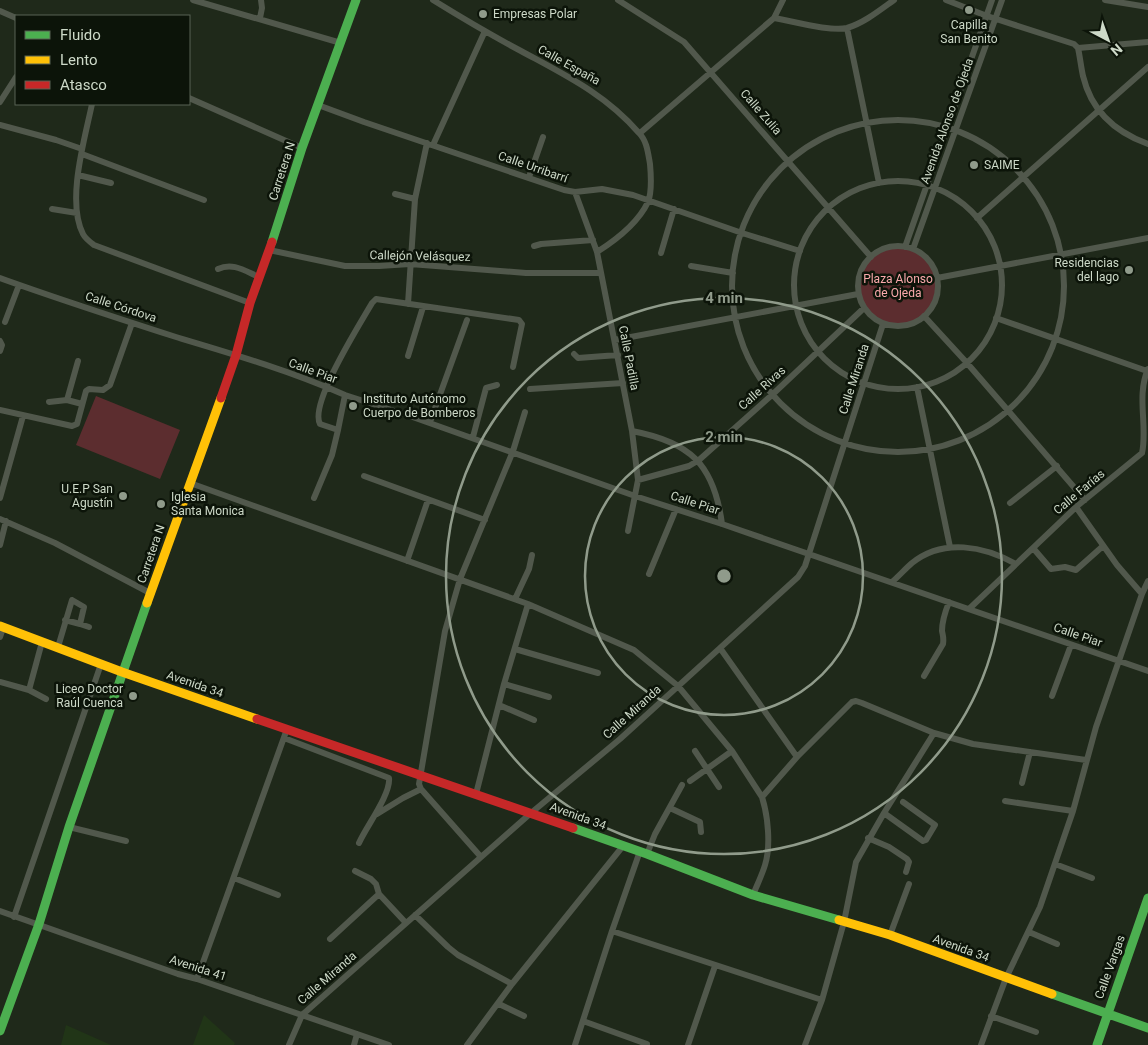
<svg xmlns="http://www.w3.org/2000/svg" width="1148" height="1045" font-family="Roboto,sans-serif">
  <style>
    .built { fill: #213517 }
    .green { fill: #5c2d2f }
    .lines { fill: none; stroke-linecap: round; stroke-linejoin: round }
    .street { stroke: #51584c; stroke-width: 6 }
    .fast { stroke: #4caf50; stroke-width: 9 }
    .slow { stroke: #ffc107; stroke-width: 9 }
    .jam { stroke: #c62828; stroke-width: 9 }
    .ring { fill: none; stroke: #909b8b; stroke-width: 2.5 }
    .poi-dot { fill: #909b8b; stroke: #0c1409; stroke-width: 2 }
    .labels { text-anchor: middle; stroke-width: 5; stroke-linejoin: round; paint-order: stroke }
    .poi-label { font-size: 12px; fill: #cdd9c8; stroke: #0c1409; text-anchor: start }
    .street-label { font-size: 12px; fill: #cdd9c8; stroke: #0c1409 }
    .park-label { font-size: 12px; fill: #faa9ac; stroke: #0c1409 }
    .centre { fill: #909b8b; stroke: #0c1409; stroke-width: 2.5 }
    .ring-label { font-size: 15px; text-anchor: middle; font-weight: bold; fill: #909b8b; stroke: #0c1409; stroke-width: 5; stroke-linejoin: round; paint-order: stroke }
  </style>
  <rect width="100%" height="100%" fill="#1f291a"/>
  <!-- built -->
  <path class="built" d="M204,1015L235,1043L234,1045H193Z
    M66,1025L111,1045H61Z"/>
  <!-- green -->
  <path class="green" d="M858 286a40 40 0 1 1 80 0a40 40 0 1 1-80 0Z
    M96,396L180,430L160,479L76,445Z"/>
  <g class="lines">
    <!-- street -->
    <path class="street" d="M193,0L341,43
      M433,0C462,18 491,35 521,51C565,75 605,94 639,133C647,141 648,153 650,164C651,175 652,192 648,202C638,223 616,240 597,252
      M618,0L684,42L871,257
      M946,0L987,16L1074,44L1078,48C1080,57 1081,67 1083,76C1091,110 1115,132 1148,144
      M1105,0L1148,7
      M0,11L16,18
      M260,18L262,8L261,0
      M774,18C792,21 831,32 847,28C864,23 880,10 894,0
      M847,28L879,183
      M1078,48L1148,42
      M189,98L302,148
      M0,102L16,77
      M92,104C85,138 66,201 83,234C85,238 90,242 94,245L250,303
      M318,105L364,122L564,190L575,192L602,189L633,195L742,233L800,251
      M732 286a166 166 0 1 1 332 0a166 166 0 1 1-332 0Z
      M0,125L56,140L82,149
      M640,133L774,18L783,0
      M433,145L485,31
      M82,154L204,200
      M78,175L111,183
      M529,177L543,137
      M794 285a104 104 0 1 1 208 0a104 104 0 1 1-208 0Z
      M575,192L597,252L632,431L638,480L628,531
      M395,194L415,199
      M52,209L77,213
      M977,218L1148,67
      M858 286a40 40 0 1 1 80 0a40 40 0 1 1-80 0Z
      M534,246L541,244L593,240
      M905,247L992,0
      M913,249L1002,0
      M269,250L345,266H379L410,264L526,273H601
      M661,253L674,209
      M691,266L733,273
      M218,269C233,262 245,271 259,277
      M0,278C58,299 117,318 176,337C233,354 291,371 345,395L407,415L635,496L722,524L1148,671
      M937,278L1148,238
      M408,304L415,199L427,143
      M924,316L967,363L1085,500
      M996,318L1147,371
      M5,322L19,285
      M615,340L858,294
      M0,341L2,345L0,351
      M574,354L578,358L618,355
      M408,356L423,307
      M917,387L950,547
      M530,389L623,383
      M345,395L338,430L320,424C309,404 360,324 372,303L376,299L519,320L522,324L513,367
      M67,400L78,361
      M49,402L67,400L82,404
      M0,410L72,426L77,424L86,391L89,389L103,390L110,385L132,323
      M430,422L467,320
      M632,431C690,442 714,464 722,524
      M473,437L486,388L497,385
      M364,476L485,520
      M638,480L689,466L699,460L773,394L864,308
      M190,483L528,604L634,650L678,686L732,751L762,797
      M0,498L23,416
      M314,498L332,455L338,430
      M1010,503L1057,466
      M1076,507L1117,565L1142,594
      M0,519L55,543L150,593
      M0,545L6,521
      M1033,548L1051,569L1065,567L1076,570L1103,546
      M407,561L428,500
      M649,574L676,509
      M892,582C899,576 905,569 912,563C943,538 984,546 1016,564
      M515,599L529,569L532,555
      M969,609L1076,507L1142,453C1148,427 1136,396 1148,369
      M65,620L80,624
      M0,637L3,628
      M58,647L72,600L84,607L80,624L89,627
      M720,648L797,757
      M515,649L598,673
      M924,676L943,644C944,638 943,636 942,631C942,621 945,612 949,602
      M0,682L29,690L42,642
      M504,684L549,697
      M29,690L46,699
      M1052,696L1071,645
      M499,705L534,720
      M284,738L389,778C391,794 366,827 359,843
      M695,751L719,787
      M690,781L732,751
      M1022,783L1030,752
      M476,794L504,684L528,604
      M1005,801L1073,811
      M670,808L700,822L701,832
      M884,813L923,841L926,840L935,825L903,802
      M377,814L403,798L421,789
      M69,827L126,841
      M868,838L889,847L907,859L909,862L906,872
      M647,854L655,834L682,785
      M481,857L421,789L419,784L445,631L460,579L513,451L525,412
      M1055,864L1092,878
      M355,871L371,879L376,884L379,894L406,923
      M234,878L278,895
      M753,895C757,885 762,875 765,865C771,846 768,816 762,797L797,757L852,702L856,701L862,703L934,733L973,744L1086,760
      M0,911L178,974L197,979L389,1045
      M415,915L448,947L458,955L512,984
      M14,917L101,664
      M612,931L640,851
      M1029,932L1057,944
      M890,935L909,884
      M330,939L379,894
      M197,979L287,729
      M499,1004L524,1016
      M991,1016L1036,1032
      M583,1021L647,1044
      M289,1045L302,1015L531,813L620,739L798,577L805,566L883,324
      M354,1045L357,1034
      M467,1045L512,984L623,846
      M575,1045L612,931L822,1000
      M688,1045L715,966
      M805,1045L822,1000L844,922L856,862L884,813L934,733
      M981,1045L1006,978L1040,907L1073,811L1096,727L1142,594L1148,581"/>
    <!-- fast -->
    <path class="fast" d="M272,242L302,148L356,0
      M573,828L647,854L753,895L839,920
      M1052,994L1148,1028
      M0,1031L39,924L69,827L147,603
      M1097,1045L1148,898"/>
    <!-- slow -->
    <path class="slow" d="M147,603L221,398
      M0,626L122,672L257,719
      M839,920L890,935L1052,994"/>
    <!-- jam -->
    <path class="jam" d="M221,398L236,355L250,303L272,242
      M257,719L573,828"/>
  </g>
  <!-- distance rings -->
  <g class="ring">
    <circle cx="724" cy="576" r="139"/>
    <circle cx="724" cy="576" r="278"/>
  </g>
  <!-- markers -->
  <g class="poi-dot">
    <circle cx="969" cy="10" r="5"/>
    <circle cx="483" cy="14" r="5"/>
    <circle cx="974" cy="165" r="5"/>
    <circle cx="1129" cy="270" r="5"/>
    <circle cx="353" cy="406" r="5"/>
    <circle cx="123" cy="496" r="5"/>
    <circle cx="161" cy="504" r="5"/>
    <circle cx="133" cy="696" r="5"/>
  </g>
  <g class="labels">
    <!-- poi labels -->
    <g class="poi-label">
      <text x="493" y="18">Empresas Polar</text>
      <text x="969" y="29" text-anchor="middle">Capilla<tspan x="969" dy="14">San Benito</tspan></text>
      <text x="984" y="169">SAIME</text>
      <text x="1119" y="267" text-anchor="end">Residencias<tspan x="1119" dy="14">del lago</tspan></text>
      <text x="363" y="403">Instituto Autónomo<tspan x="363" dy="14">Cuerpo de Bomberos</tspan></text>
      <text x="113" y="493" text-anchor="end">U.E.P San<tspan x="113" dy="14">Agustín</tspan></text>
      <text x="171" y="501">Iglesia<tspan x="171" dy="14">Santa Monica</tspan></text>
      <text x="123" y="693" text-anchor="end">Liceo Doctor<tspan x="123" dy="14">Raúl Cuenca</tspan></text>
    </g>
    <!-- street labels -->
    <g class="street-label">
      <text transform="translate(569 65) rotate(29)" y="4">Calle España</text>
      <text transform="translate(761 112) rotate(49)" y="4">Calle Zulia</text>
      <text transform="translate(947 121) rotate(-70)" y="4">Avenida Alonso de Ojeda</text>
      <text transform="translate(533 167) rotate(19)" y="4">Calle Urribarrí</text>
      <text transform="translate(282 171) rotate(-72)" y="4">Carretera N</text>
      <text transform="translate(420 256) rotate(1)" y="4">Callejón Velásquez</text>
      <text transform="translate(121 307) rotate(18)" y="4">Calle Córdova</text>
      <text transform="translate(629 358) rotate(79)" y="4">Calle Padilla</text>
      <text transform="translate(313 371) rotate(20)" y="4">Calle Piar</text>
      <text transform="translate(854 379) rotate(-72)" y="4">Calle Miranda</text>
      <text transform="translate(762 388) rotate(-42)" y="4">Calle Rivas</text>
      <text transform="translate(1079 492) rotate(-40)" y="4">Calle Farías</text>
      <text transform="translate(695 503) rotate(18)" y="4">Calle Piar</text>
      <text transform="translate(151 554) rotate(-71)" y="4">Carretera N</text>
      <text transform="translate(1078 635) rotate(19)" y="4">Calle Piar</text>
      <text transform="translate(195 684) rotate(19)" y="4">Avenida 34</text>
      <text transform="translate(632 712) rotate(-42)" y="4">Calle Miranda</text>
      <text transform="translate(578 816) rotate(20)" y="4">Avenida 34</text>
      <text transform="translate(961 948) rotate(20)" y="4">Avenida 34</text>
      <text transform="translate(1110 967) rotate(-70)" y="4">Calle Vargas</text>
      <text transform="translate(198 968) rotate(18)" y="4">Avenida 41</text>
      <text transform="translate(327 978) rotate(-41)" y="4">Calle Miranda</text>
    </g>
    <!-- park labels -->
    <g class="park-label">
      <text x="898" y="283">Plaza Alonso<tspan x="898" dy="14">de Ojeda</tspan></text>
    </g>
  </g>
  <circle cx="724" cy="576" r="8" class="centre"/>
  <g class="ring-label">
    <text x="724" y="303">4 min</text>
    <text x="724" y="442">2 min</text>
  </g>
  <!-- legend -->
  <rect x="15" y="15" width="175" height="90" fill="#0c1409" stroke="#596355"/>
  <rect x="25" y="31" width="25" height="8" fill="#4caf50" stroke="#596355"/>
  <text x="60" y="40" font-size="15" fill="#cdd9c8">Fluido</text>
  <rect x="25" y="56" width="25" height="8" fill="#ffc107" stroke="#596355"/>
  <text x="60" y="65" font-size="15" fill="#cdd9c8">Lento</text>
  <rect x="25" y="81" width="25" height="8" fill="#c62828" stroke="#596355"/>
  <text x="60" y="90" font-size="15" fill="#cdd9c8">Atasco</text>
  <!-- north arrow -->
  <g transform="translate(1108 40) rotate(139)" stroke="#0c1409" stroke-width="4" paint-order="stroke">
  <path d="M0-4L9 19L0 12L-9 19Z" fill="#cdd9c8"/>
  <text y="-8" font-size="14" font-weight="bold" text-anchor="middle" fill="#cdd9c8">N</text>
  </g>
</svg>
